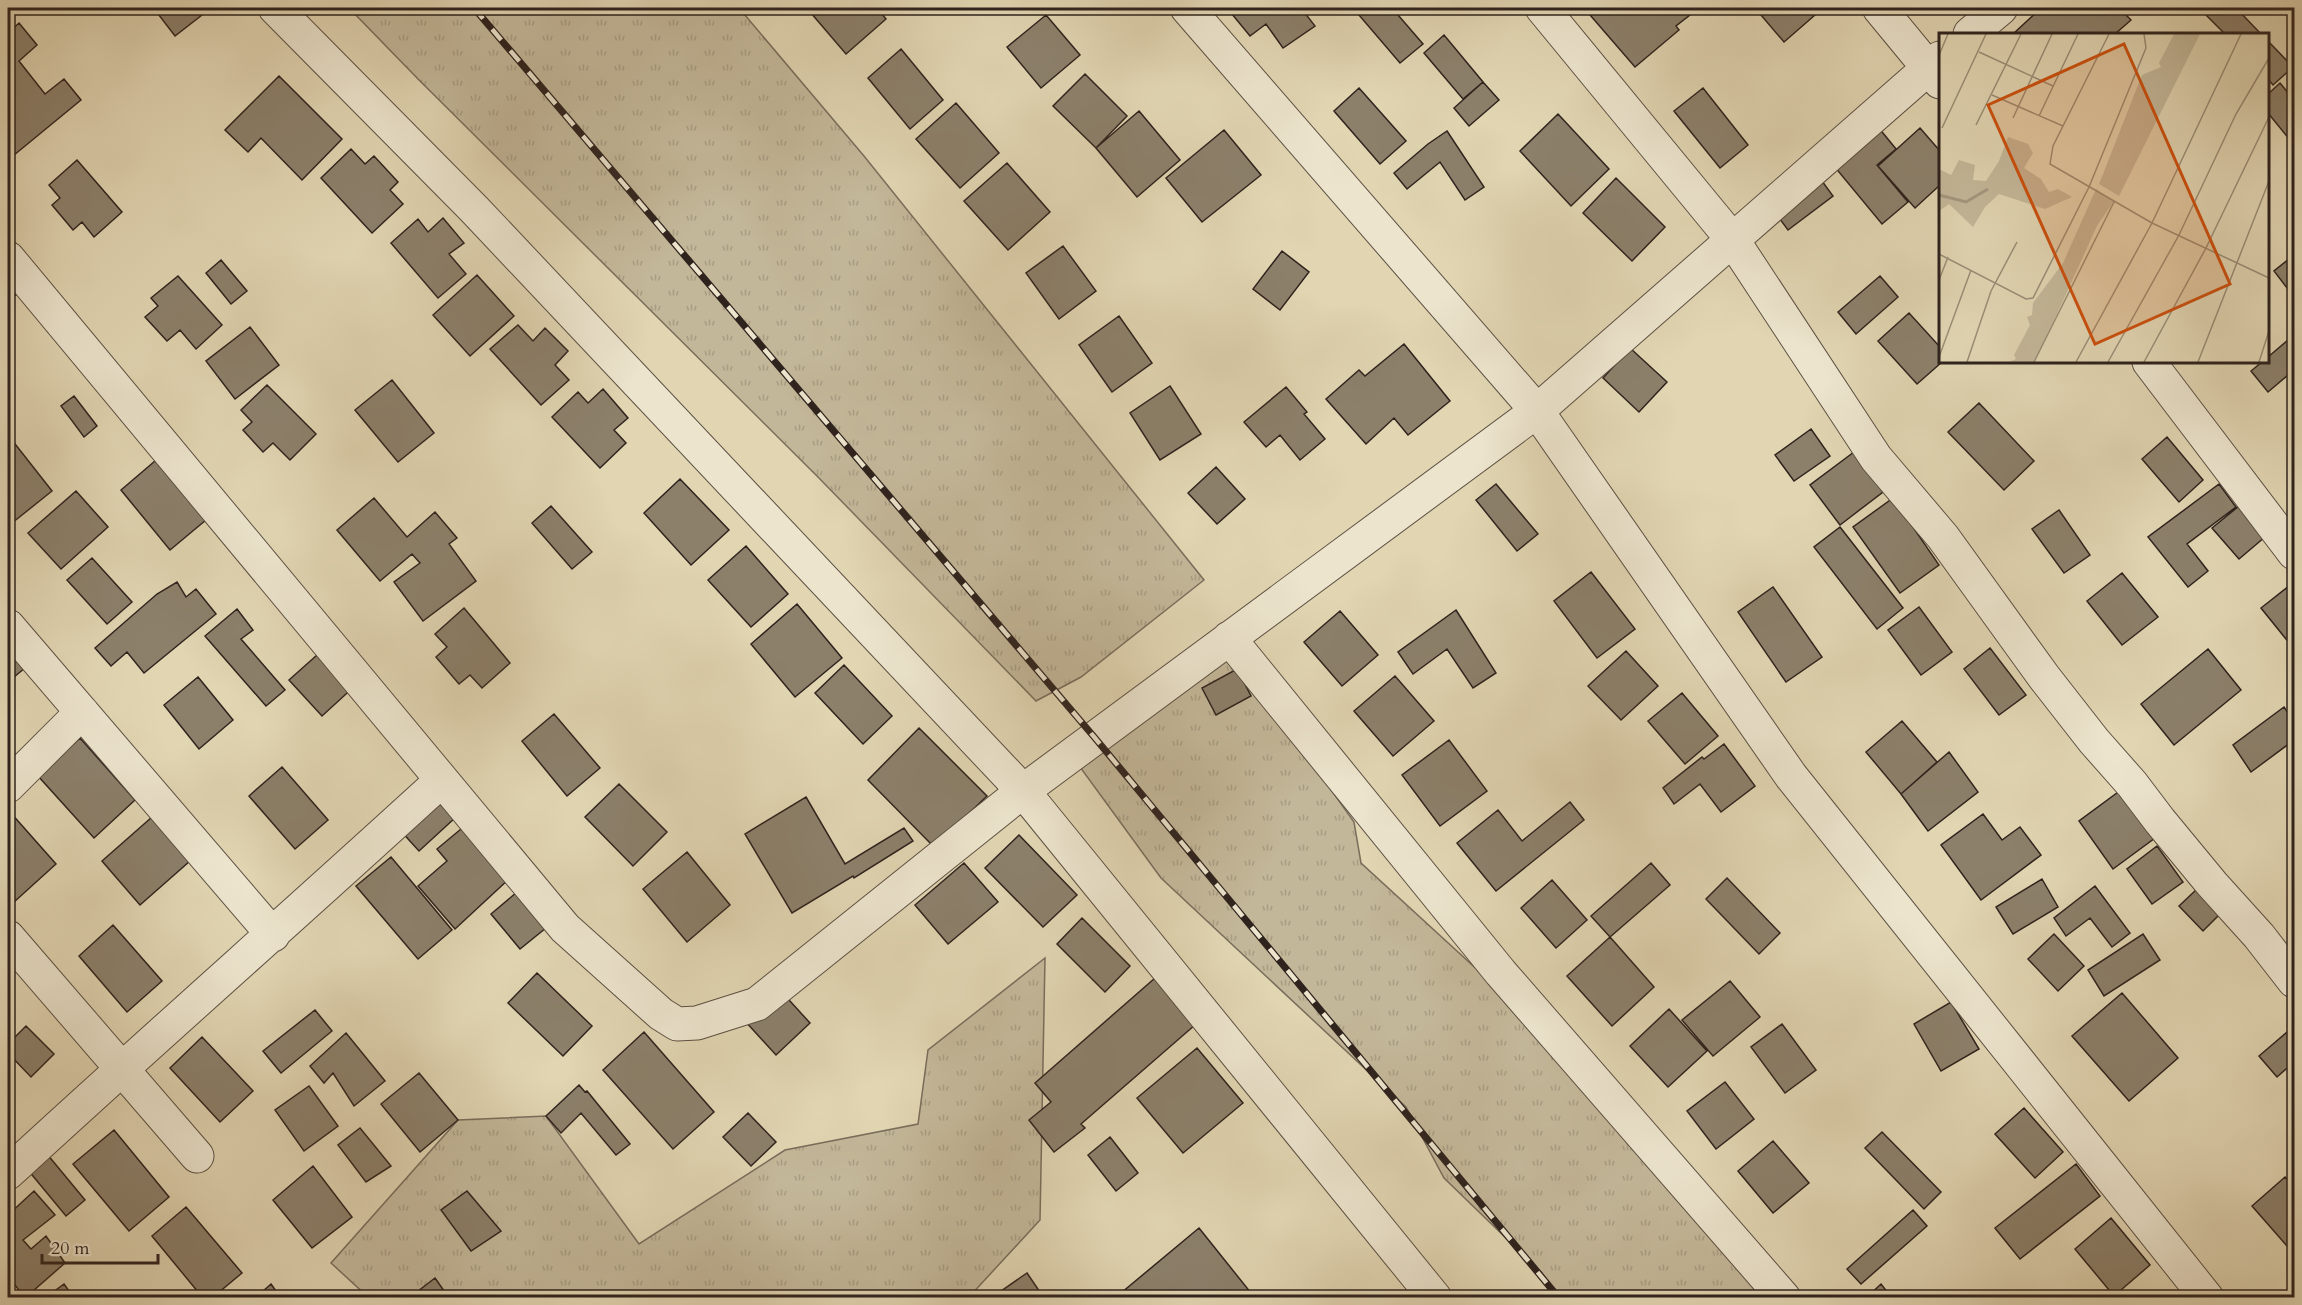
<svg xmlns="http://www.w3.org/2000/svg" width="2302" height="1305" font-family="Cardo,serif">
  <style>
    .grass { fill: url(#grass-tufts); stroke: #796d5c; stroke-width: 1.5 }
    .building { fill: #8c806b; stroke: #2f231e; stroke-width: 1.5 }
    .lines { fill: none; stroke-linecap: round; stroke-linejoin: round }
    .minor-casing { stroke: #5c5043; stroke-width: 35 }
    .minor { stroke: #ece4cd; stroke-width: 33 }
    .rail-casing { stroke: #2f231e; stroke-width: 7 }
    .rail { stroke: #ece4cd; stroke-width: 4.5; stroke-dasharray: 14; stroke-linecap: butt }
    .inset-river { fill: none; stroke: #a49880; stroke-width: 3 }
    .inset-road { fill: none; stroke: #9a8e77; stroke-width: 1.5 }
    .view { fill: #cc510f; fill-opacity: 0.15; stroke: #cc510f; stroke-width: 3 }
    .inset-edge { fill: none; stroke: #2f231e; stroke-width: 3 }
  </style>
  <defs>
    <pattern id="grass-tufts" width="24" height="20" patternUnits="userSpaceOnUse" patternTransform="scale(1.5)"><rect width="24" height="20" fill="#c3b799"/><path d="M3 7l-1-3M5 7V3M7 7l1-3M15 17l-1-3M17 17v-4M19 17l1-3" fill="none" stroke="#a89d83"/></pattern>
  </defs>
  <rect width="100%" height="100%" fill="#e1d5b2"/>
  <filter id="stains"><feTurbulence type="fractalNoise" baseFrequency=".00333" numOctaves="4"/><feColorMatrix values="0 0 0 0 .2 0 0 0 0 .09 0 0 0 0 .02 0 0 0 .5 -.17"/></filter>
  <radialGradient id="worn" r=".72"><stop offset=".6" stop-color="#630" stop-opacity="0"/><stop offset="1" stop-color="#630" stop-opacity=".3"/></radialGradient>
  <!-- grass -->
  <path class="grass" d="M349,8H739L864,156L1204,580L1081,677L1036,701L818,477L419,80Z
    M1226,642L1354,822L1361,863L1494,985L1776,1297H1555L1542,1273L1444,1178L1406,1107L1161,878L1064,745Z
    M1045,958L1040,1220L969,1297H368L331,1263L458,1120L546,1116L639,1244L785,1150L918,1124L928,1050Z"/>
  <!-- building -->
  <path class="building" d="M158,8H211L175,36L155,10Z
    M817,8H877L886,19L846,54L811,13Z
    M1227,8H1301L1315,26L1283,48L1266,24L1250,36Z
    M1353,8H1392L1423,44L1400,63Z
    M1584,8H1699L1676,26L1679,30L1635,67Z
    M1755,8H1823L1784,42Z
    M1911,8H1923L1917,13Z
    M2041,8H2119L2131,20L2115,34H2013Z
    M2213,8H2236L2261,34H2225L2206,15Z
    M1046,15L1080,55L1041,88L1007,47Z
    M19,23L37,45L19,61L45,94L64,79L81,100L8,160V33Z
    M1444,35L1483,82L1463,99L1424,53Z
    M2268,41L2293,67L2273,85L2268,79Z
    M901,49L943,100L910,129L868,78Z
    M1085,74L1127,116L1096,148L1053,106Z
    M279,76L342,139L302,180L261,138L248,152L225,130Z
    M1483,82L1499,100L1469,126L1454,108Z
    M2280,83L2294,100V145L2268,113V94Z
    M1359,88L1406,141L1380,164L1334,111Z
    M1703,88L1748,145L1720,168L1674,111Z
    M956,103L999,153L960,188L916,139Z
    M1139,111L1180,160L1137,197L1096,148Z
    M1558,114L1609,169L1571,206L1520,151Z
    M1878,127L1896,149L1877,165L1908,202L1882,224L1829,160Z
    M1920,128L1940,151V185L1915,208L1878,166Z
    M1224,130L1261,175L1202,222L1166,178Z
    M1447,131L1484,187L1465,200L1440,162L1407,189L1394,173L1428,144Z
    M351,149L365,164L374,156L398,182L390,190L403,204L372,233L321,178Z
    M77,160L122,212L94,237L82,222L73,230L52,205L60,198L49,185Z
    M1007,163L1050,212L1008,250L964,201Z
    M1819,177L1833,196L1788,230L1774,211Z
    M1616,178L1665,227L1632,261L1583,213Z
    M443,218L464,243L449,254L466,274L438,298L391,243L418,219L428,232Z
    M1063,246L1096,291L1059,319L1026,273Z
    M1282,251L1309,272L1280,310L1253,289Z
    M2294,255V297L2274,271Z
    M221,260L247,291L231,304L206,273Z
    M477,275L514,316L470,356L433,315Z
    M178,276L222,325L196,349L180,330L167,341L145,317L158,306L151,298Z
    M1880,276L1898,297L1856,334L1838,312Z
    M8,282L17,294L8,302Z
    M1909,313L1940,347L1942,362L1917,384L1878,341Z
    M1119,316L1152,363L1112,392L1079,345Z
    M518,325L533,341L545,328L568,351L555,365L569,380L541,405L490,349Z
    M250,327L279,365L235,399L206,361Z
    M2288,340L2294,349V370L2268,392L2251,371L2262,362H2268V357Z
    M1404,344L1450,401L1408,435L1394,418L1366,444L1326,399L1359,370L1365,376Z
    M1630,348L1667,382L1639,412L1603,378Z
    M392,380L434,433L398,462L355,410Z
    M267,385L316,434L290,460L273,443L263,452L243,430L252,422L241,410Z
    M1170,386L1201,434L1160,460L1130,413Z
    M1286,387L1307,412L1304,414L1325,439L1300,460L1280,435L1266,447L1244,422Z
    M603,389L628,418L614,430L626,443L600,468L552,417L578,392L588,403Z
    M74,396L97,426L84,437L61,406Z
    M1979,403L2034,461L2004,490L1948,432Z
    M1811,429L1830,456L1794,481L1775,455Z
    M8,435L52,491L12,523L8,517Z
    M2167,437L2203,480L2179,502L2142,459Z
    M1854,452L1883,492L1840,525L1810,485Z
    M162,455L212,515L170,550L121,490Z
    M1216,467L1245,499L1217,524L1188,493Z
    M680,479L729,530L691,565L644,513Z
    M1496,484L1538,534L1517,551L1476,500Z
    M2219,484L2236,507L2187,544L2208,571L2188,587L2148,537Z
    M76,491L108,527L61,569L28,533Z
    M374,498L407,537L435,512L457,538L449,544L476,581L423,621L394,582L420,563L412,554L380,581L337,530Z
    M1893,498L1939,565L1900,593L1853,527Z
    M551,506L592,552L572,569L532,523Z
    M2239,506L2265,537L2239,559L2212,528Z
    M2059,510L2090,555L2064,573L2032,529Z
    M1840,527L1903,608L1877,629L1814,547Z
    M746,546L788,594L751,627L708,580Z
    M92,558L132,602L107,624L67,580Z
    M1591,572L1635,629L1597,658L1554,601Z
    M2122,573L2158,617L2122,645L2087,601Z
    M177,582L186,597L196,589L216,614L144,673L127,652L111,666L95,648L157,594Z
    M2294,582V649L2261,608Z
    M1773,587L1822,657L1786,682L1738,612Z
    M797,604L842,658L795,697L751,644Z
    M1919,607L1952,652L1921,675L1888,630Z
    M464,608L510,663L482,688L470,675L459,684L436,657L447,647L435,634Z
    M237,609L253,630L241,639L285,690L266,706L205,636Z
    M1456,610L1496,673L1473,688L1447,649L1413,674L1398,652Z
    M1340,611L1378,655L1342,686L1304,642Z
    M8,647L25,668L8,682Z
    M326,647L358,683L322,716L289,680Z
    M1990,648L2026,695L1999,715L1964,669Z
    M2208,649L2241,690L2174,745L2141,704Z
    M1626,651L1658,686L1621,720L1588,686Z
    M844,665L892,716L863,744L815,693Z
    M1237,669L1251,696L1216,715L1202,688Z
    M1395,676L1434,721L1393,756L1354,711Z
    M198,677L233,720L199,749L164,705Z
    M1682,693L1718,736L1685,764L1648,721Z
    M2284,707L2294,722V740L2251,772L2233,745Z
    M554,714L600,768L567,796L522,741Z
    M1902,721L1937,762L1901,794L1866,752Z
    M919,728L987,796L934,847L868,780Z
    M80,738L135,800L94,838L38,776Z
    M1449,740L1487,791L1440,826L1402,775Z
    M1724,744L1755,786L1721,812L1700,784L1674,804L1663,788L1702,757L1704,759Z
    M2294,748V760L2289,753Z
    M1949,752L1978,792L1928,831L1901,794Z
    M282,767L328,820L295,849L249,796Z
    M448,784L468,806L419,851L399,829Z
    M619,784L667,832L633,866L585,817Z
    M2125,787L2159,835L2113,869L2079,821Z
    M806,797L845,864L904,828L913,841L854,878L853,876L792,913L745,834Z
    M1570,802L1584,820L1496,891L1457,843L1498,810L1522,841Z
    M10,812L56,864L13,903L8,896V814Z
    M479,814L523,866L455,929L418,886L447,861L437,849Z
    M1983,814L2002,840L2020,827L2041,855L1981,900L1941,845Z
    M152,817L190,861L140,905L102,861Z
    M1019,835L1077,895L1043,927L985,868Z
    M2157,846L2183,882L2152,904L2127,869Z
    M687,852L730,905L687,942L643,889Z
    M391,857L452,930L418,959L356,886Z
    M964,863L998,902L948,944L915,905Z
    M1651,863L1670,885L1610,937L1591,916Z
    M1727,878L1780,933L1759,954L1706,899Z
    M2042,879L2058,907L2013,934L1996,907Z
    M1552,880L1587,920L1556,948L1521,908Z
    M2095,886L2130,933L2112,947L2090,918L2066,936L2054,918Z
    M2197,889L2221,913L2203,931L2179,906Z
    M517,892L546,928L520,949L491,914Z
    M1082,918L1130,966L1105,992L1057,944Z
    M113,925L162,981L127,1012L79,956Z
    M2054,934L2084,966L2058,991L2028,959Z
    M2143,934L2160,960L2104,996L2088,970Z
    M1610,937L1654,987L1612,1026L1567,976Z
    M1163,971L1203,1018L1081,1124L1085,1128L1054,1152L1029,1120L1051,1102L1035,1083Z
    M537,973L592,1026L563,1056L508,1003Z
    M769,978L810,1023L776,1055L734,1009Z
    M1730,981L1760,1017L1713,1056L1682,1020Z
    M2122,993L2178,1058L2129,1101L2072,1036Z
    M1951,1002L1979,1049L1941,1071L1914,1024Z
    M1669,1009L1707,1051L1668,1087L1630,1046Z
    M315,1010L332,1031L281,1073L263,1051Z
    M1782,1024L1816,1070L1785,1093L1751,1047Z
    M26,1026L54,1054L31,1077L8,1053V1044Z
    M2294,1026V1062L2277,1077L2259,1056Z
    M644,1032L714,1112L673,1149L603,1070Z
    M346,1033L385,1081L354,1106L333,1073L324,1083L310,1066Z
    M202,1037L253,1091L220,1122L170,1068Z
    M1197,1048L1243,1103L1183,1153L1137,1098Z
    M419,1073L458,1120L420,1152L381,1104Z
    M1725,1082L1754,1119L1716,1149L1687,1111Z
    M579,1085L585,1092L587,1091L630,1144L616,1155L581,1113L561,1133L546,1116Z
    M309,1086L338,1126L304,1151L275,1110Z
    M2024,1108L2063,1152L2035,1178L1995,1134Z
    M748,1113L776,1142L751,1166L723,1137Z
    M360,1128L391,1166L366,1182L338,1145Z
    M114,1130L169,1197L129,1231L73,1164Z
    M1882,1132L1941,1192L1924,1209L1865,1148Z
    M1110,1137L1138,1173L1116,1191L1088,1155Z
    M1773,1141L1809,1183L1773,1213L1738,1171Z
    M47,1154L85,1200L66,1216L28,1170Z
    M2076,1164L2100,1196L2020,1259L1995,1228Z
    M313,1166L352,1217L312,1248L273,1200Z
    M2285,1177L2294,1188V1240L2287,1246L2252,1206Z
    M34,1191L55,1215L23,1240L31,1249L46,1236L65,1263L25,1298L8,1276V1215Z
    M467,1191L501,1231L471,1251L441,1210Z
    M186,1207L242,1273L212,1298H203L152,1236Z
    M1913,1210L1927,1226L1861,1284L1847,1269Z
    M2111,1218L2150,1265L2114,1296L2075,1249Z
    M1199,1228L1255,1298H1115Z
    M1027,1273L1044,1298H991Z
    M435,1278L449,1298H409Z
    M64,1284L74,1298H45Z
    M271,1284L281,1298H255Z
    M1881,1284L1892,1298H1866Z"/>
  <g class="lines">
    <defs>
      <path id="minor" d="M275,8L474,209L1023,791L1435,1298
        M1187,8L1537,411L1791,776L2207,1298
        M1542,8L1732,239L1876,458L1943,537L2044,677L2094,741L2132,784L2160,821L2212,884L2259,936L2294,981
        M1879,8L1940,82
        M1970,34L2001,8
        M8,258L565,928L661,1014L677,1024L697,1023L757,1004L1023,791L1537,411L1940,58
        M2149,362L2294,553
        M8,626L273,935
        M1229,638L1501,973L1784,1298
        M8,786L82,712
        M8,937L197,1156
        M8,1173C151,1041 298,912 442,780"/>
    </defs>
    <!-- minor casing -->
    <use href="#minor" class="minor-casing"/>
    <!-- minor -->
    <use href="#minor" class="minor"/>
    <defs>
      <path id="rail" d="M474,8L1095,738L1559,1298"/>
    </defs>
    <!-- rail casing -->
    <use href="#rail" class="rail-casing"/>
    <!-- rail -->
    <use href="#rail" class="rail"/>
  </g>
  <!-- overview -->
  <g transform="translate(1939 33)">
    <rect width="330" height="330" fill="#e1d5b2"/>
    <path d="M235,1H261L180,163L160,151L203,42L222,34L220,30ZM69,104L89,111L94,120L85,135L102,146L110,159L119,156L133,164L106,176L60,161L46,174L34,194L10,171L0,178V136L12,142L20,127L36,132L34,147L47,148L60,128ZM157,156L175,168L158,193L96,329H70L77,326L75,322L91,292L88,284L93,282L94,270L124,230Z" fill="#c3b799"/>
    <path class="inset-river" d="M0,162L27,169L49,156"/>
    <path class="inset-road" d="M170,1L114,113L111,131L213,190L330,245M40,19L114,53M0,22L9,1M53,62L124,93M100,83L139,1M74,85L113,1M37,92L82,1M3,95L47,1M0,221L87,266L94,265L150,154L207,15L205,1M0,247L9,224M0,324L32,237M28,329L52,258L78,209M95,329L175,169M137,329L213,190L302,1M169,329L240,202L297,81L330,25M205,329L267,215L330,84M259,329L330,148M320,329L330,298"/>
    <path class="view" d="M185,11L291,251L156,311L49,72Z"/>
    <rect width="330" height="330" class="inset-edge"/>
  </g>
  <!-- margin -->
  <rect width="2302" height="1305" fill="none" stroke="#e1d5b2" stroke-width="30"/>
  <rect x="9" y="9" width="2284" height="1287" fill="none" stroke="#2f231e" stroke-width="3"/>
  <rect x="15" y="15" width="2272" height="1275" fill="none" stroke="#2f231e" stroke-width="1.5"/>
  <!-- scale -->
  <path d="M42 1254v9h116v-9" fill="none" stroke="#2f231e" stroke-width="3"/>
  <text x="51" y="1254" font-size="18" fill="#2f231e" stroke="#ece4cd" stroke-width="4.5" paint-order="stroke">20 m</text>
  <rect width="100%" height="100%" filter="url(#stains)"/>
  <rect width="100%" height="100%" fill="url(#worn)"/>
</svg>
